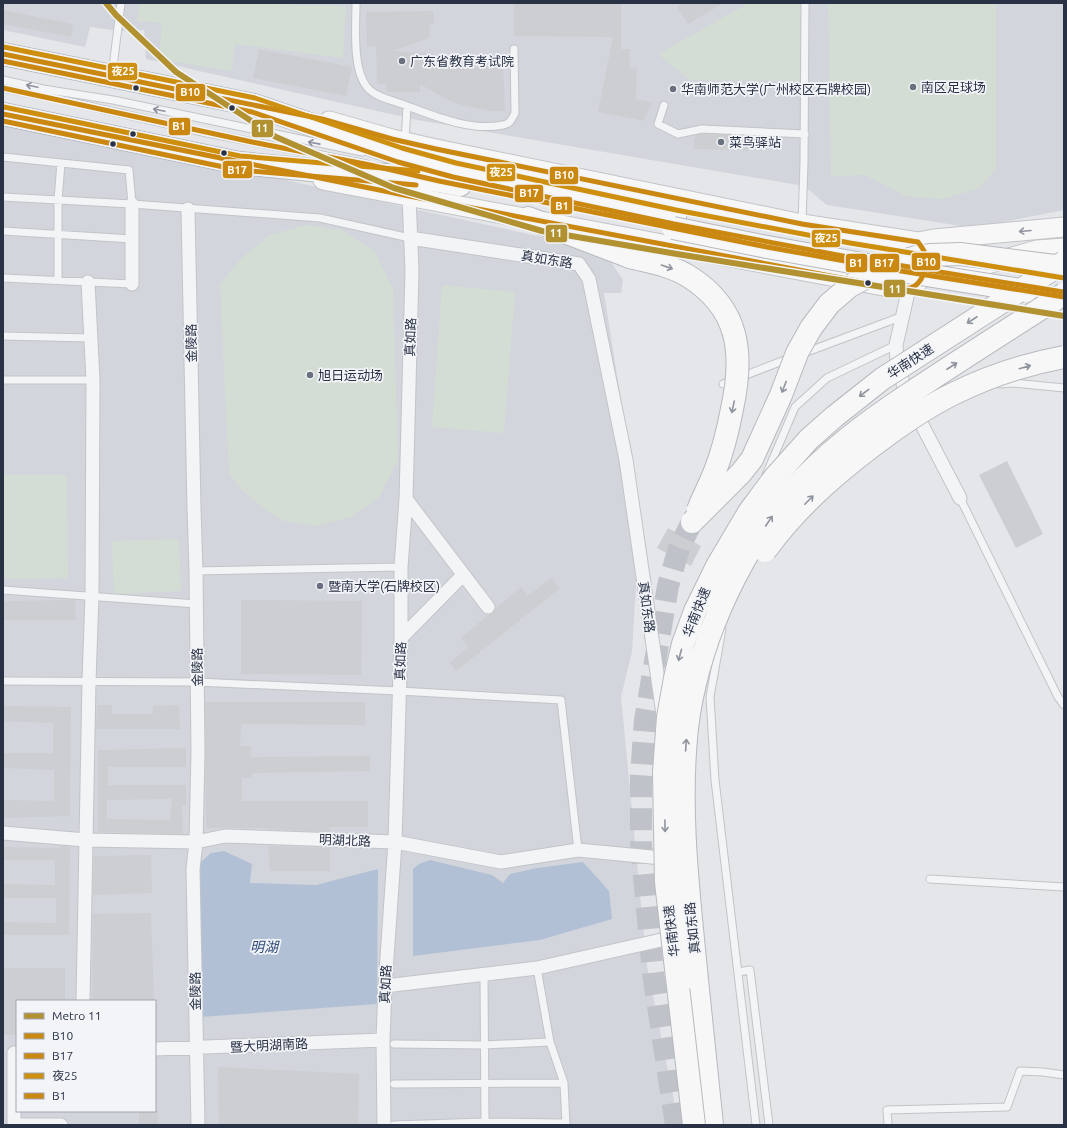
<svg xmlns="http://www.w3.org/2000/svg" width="1067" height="1128" font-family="Ubuntu,'Noto Sans SC',sans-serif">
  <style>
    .built { fill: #d2d5dc; fill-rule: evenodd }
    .green { fill: #d4ddd4 }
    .water { fill: #b2c0d5 }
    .building { fill: #cdced2; fill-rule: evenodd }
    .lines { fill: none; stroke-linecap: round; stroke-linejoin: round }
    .highway-tunnel { stroke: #bfc2c8; stroke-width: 22; stroke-dasharray: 22 11; stroke-linecap: butt }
    .lane-casing { stroke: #c2c4c7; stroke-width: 9 }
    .street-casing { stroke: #c2c4c7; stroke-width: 15 }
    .secondary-casing { stroke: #c2c4c7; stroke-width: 21 }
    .highway-casing { stroke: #b6b9be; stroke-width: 24 }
    .lane { stroke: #f3f4f6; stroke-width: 7 }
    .street { stroke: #f3f4f6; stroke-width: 13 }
    .secondary { stroke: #f7f7f7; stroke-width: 19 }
    .highway { stroke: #f7f7f7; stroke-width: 22 }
    .highway-bridge-casing { stroke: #b6b9be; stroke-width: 24; stroke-linecap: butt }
    .highway-bridge { stroke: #f7f7f7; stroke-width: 22 }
    .bus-1-casing { stroke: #f2f4f8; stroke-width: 8 }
    .bus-2-casing { stroke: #f2f4f8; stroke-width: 8 }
    .bus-3-casing { stroke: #f2f4f8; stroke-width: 8 }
    .bus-4-casing { stroke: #f2f4f8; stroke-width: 8 }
    .bus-1 { stroke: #ca8811; stroke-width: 5 }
    .bus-2 { stroke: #ca8811; stroke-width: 5 }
    .bus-3 { stroke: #ce8f0e; stroke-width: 5 }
    .bus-4 { stroke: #ca8811; stroke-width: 5 }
    .metro-1-casing { stroke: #f2f4f8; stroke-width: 9 }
    .metro-1 { stroke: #b19130; stroke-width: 6 }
    .oneway { stroke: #8e929e }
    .oneway2 { stroke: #90949e }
    .poi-dot { fill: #6a707e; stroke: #f2f4f8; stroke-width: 1.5 }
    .bus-dot { fill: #293145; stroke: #f2f4f8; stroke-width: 1.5 }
    .labels { text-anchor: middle; stroke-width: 3.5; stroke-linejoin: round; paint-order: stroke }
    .poi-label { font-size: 13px; fill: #293145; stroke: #f2f4f8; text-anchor: start }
    .street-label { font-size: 13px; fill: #293145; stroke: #f2f4f8 }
    .water-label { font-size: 14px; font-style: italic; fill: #314c7b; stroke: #f2f4f8 }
    .line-badge { stroke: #f2f4f8; stroke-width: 1.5 }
    .badge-label { font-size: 11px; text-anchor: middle; font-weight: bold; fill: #fff }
  </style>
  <rect width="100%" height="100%" fill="#e4e6e9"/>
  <!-- built -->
  <path class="built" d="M3,3H1064V210L974,228L827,205L804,186L417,120L146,59L144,30L119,31L90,27L85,47L3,30Z
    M3,125L242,170L409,208L603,250L623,280L621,293H604L640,520L632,652L621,697L647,966L679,1125H3ZM17,1001H155V1111H17Z"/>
  <!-- green -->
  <path class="green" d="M140,3H224L346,6L343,58L235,44L231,71L159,59L162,23L137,21Z
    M749,3H801L800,81L690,80L658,54Z
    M828,3H996V170L978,189L942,199L906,196L865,175L831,176Z
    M306,225L341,230L374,251L393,289L398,460L379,497L353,516L317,526L284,521L264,509L242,490L229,473L220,284L242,258L270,235Z
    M442,285L515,292L504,433L432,427Z
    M3,475H67L68,578L3,579Z
    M179,539L181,591L114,594L112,541Z"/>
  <!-- water -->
  <path class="water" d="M224,851L252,864L250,883L316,885L378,869L377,1004L200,1017V863L211,853Z
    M430,860L492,875L503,883L510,874L537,868L583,862L609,891L612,919L540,940L413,956V869L419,864Z"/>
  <!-- building -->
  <path class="building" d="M514,3H621V49H630L629,68L637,69L636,99L652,102L644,121L598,112L613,37L514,36Z
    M683,3H723L688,24L677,7Z
    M3,10L73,24L71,37L3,24Z
    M433,11L434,24H430L429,38L393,51L434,54L435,67L503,66L505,111H490L458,104L446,99L420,84V92H387L386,84H377L376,46L367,47L366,12Z
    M259,49L352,67L346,96L253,78Z
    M700,134L747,136V150L694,149L695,136Z
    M1007,461L1043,534L1016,548L979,475Z
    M668,528L701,546L691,566L657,548Z
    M551,578L560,588L456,671L450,663L468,647L461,638L488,615L493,613L496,608L521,587L528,596Z
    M75,600L76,620H3V601Z
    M241,600L362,601L361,675L241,674Z
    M205,702H365V725L241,724L240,746H251V757L370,756V771L252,773V778H242V801H368V827H330V832L267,829V828H206Z
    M97,705H112V714H153V706L179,705L180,729H96Z
    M3,706L71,707L70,816L3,818V800L54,801V770L3,768V753H53V723L3,721Z
    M186,748V767H108V785H186V806H182L183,834L98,832V750ZM172,799L170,820L107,819V800Z
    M59,846L70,847L69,935H3V922L56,923V898H3V884L55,885V860H3V847L59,848Z
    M268,846L330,848V871H270Z
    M151,855L152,893L93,895L94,856Z
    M151,913L154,1001H92L93,914Z
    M3,968H65V1001H17V1035H3Z
    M218,1067L359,1074L358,1125H219Z
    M139,1111H158V1125H139Z"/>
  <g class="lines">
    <!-- highway-tunnel -->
    <path class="highway-tunnel" d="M676,1125L653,973L641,844V776L645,720L668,586L679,548L692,522"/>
    <defs>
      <path id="lane" d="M356,3C356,26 352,69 367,87C375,97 391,100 402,104C432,115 470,132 503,125C510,124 512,119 515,113L514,49
        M112,75L121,3
        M3,80L43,89L113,100L362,152
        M3,88L53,98L207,133L367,164
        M664,105L658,124L678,134L702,129L805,134
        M405,142L407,106
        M3,157L129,170L132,204L320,218L410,238
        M3,197L132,204
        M802,223L804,163L805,3
        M3,231L132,239
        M3,278L132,284
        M58,280V200L61,163
        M3,336L91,338
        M804,353L903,316
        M3,380H93
        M723,384L790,358
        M998,384L1014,383L1064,388
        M766,475L795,407L827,378L896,345
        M960,498L1058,697L1064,705
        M196,571L401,567
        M3,590L197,604
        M722,629L710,697L715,780L756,1125
        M3,681L197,682L399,691L561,700L578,850
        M930,879L1064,887
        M537,968L550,1042L564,1083L566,1125
        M738,972L750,970L769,1125
        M484,975L485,1125
        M394,1044L484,1045L550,1042
        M394,1084L564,1083
        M394,1125L485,1122L566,1123
        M888,1125L887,1110L1007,1107L1020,1071L1043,1072L1064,1075"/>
      <path id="street" d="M132,204V284
        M188,209L194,508L196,571L198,752L196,842L193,869L198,1125
        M410,238L579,264L589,279L626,460L663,714
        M909,288L896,345L897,361L904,387L921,423L960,498
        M406,499L488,607
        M401,638L463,575
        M3,833L86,840L196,842L225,836L395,842L501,862L578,850L672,859
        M385,986L537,968L679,936
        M83,1001L89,681L92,596L93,380L88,282
        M155,1049L383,1040
        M14,1053V1125H61
        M384,1125L383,1040L385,986L395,842L401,638V567L406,499L412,271L409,196"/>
      <path id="secondary" d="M329,121L392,139L436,149L802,224L918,242L934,239L1064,227
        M323,180L894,288C914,290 923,283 926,262
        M937,273L973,268L1037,250L1064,248"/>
      <path id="highway" d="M3,54L254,105L400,155L435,165L675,217
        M3,114L239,163L341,173L387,175L439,181L460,185
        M528,218L630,257
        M697,980L712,1125"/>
    </defs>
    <!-- lane casing -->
    <use href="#lane" class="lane-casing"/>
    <!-- street casing -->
    <use href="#street" class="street-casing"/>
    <!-- secondary casing -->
    <use href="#secondary" class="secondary-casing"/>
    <!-- highway casing -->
    <use href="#highway" class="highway-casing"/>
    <!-- lane -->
    <use href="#lane" class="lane"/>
    <!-- street -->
    <use href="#street" class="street"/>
    <!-- secondary -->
    <use href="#secondary" class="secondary"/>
    <!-- highway -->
    <use href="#highway" class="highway"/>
    <defs>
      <path id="highway-bridge" d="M673,228L767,247L895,270L1026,291
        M630,257C649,262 670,265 688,276C740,308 744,354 732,409C728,430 723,451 715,471C710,484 703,497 698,510
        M692,522L741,473L752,459L781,395L797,353L811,328L829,304L850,286L888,266L916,257L931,255L960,254L1063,267
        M765,551C799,504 843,467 890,433C911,418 932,404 955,393C989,376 1027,364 1064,357
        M697,980C689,896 678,812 687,728C692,687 704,646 720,609C738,567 762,527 791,492C825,453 867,422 909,394C960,360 1012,327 1064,294
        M694,1125L666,882L664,772L668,717L675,678L683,644L695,611L717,566L749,512L775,477L809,439L834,417L882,379L1064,262"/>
    </defs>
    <!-- highway-bridge casing -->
    <use href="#highway-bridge" class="highway-bridge-casing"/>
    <!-- highway-bridge -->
    <use href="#highway-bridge" class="highway-bridge"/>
    <defs>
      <path id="bus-1" d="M3,54L322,119L392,139L436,149L802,224L918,242C921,246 925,251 926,256C928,267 922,285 910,288C905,289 899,288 894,288L409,196L3,114"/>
      <path id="bus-2" d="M3,61L252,112L398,162L453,177L674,224L848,257L1063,292
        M3,121L238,170L416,185"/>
      <path id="bus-3" d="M4,47L255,98L402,148L456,163L676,210L850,243L1064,278
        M4,107L240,156L418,171"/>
      <path id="bus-4" d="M3,88L252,142L370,165L439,181L767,247L895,270L1064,297"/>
    </defs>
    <!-- bus-1 casing -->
    <use href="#bus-1" class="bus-1-casing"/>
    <!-- bus-2 casing -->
    <use href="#bus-2" class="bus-2-casing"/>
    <!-- bus-3 casing -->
    <use href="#bus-3" class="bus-3-casing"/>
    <!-- bus-4 casing -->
    <use href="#bus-4" class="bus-4-casing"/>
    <!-- bus-1 -->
    <use href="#bus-1" class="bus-1"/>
    <!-- bus-2 -->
    <use href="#bus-2" class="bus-2"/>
    <!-- bus-3 -->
    <use href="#bus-3" class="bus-3"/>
    <!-- bus-4 -->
    <use href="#bus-4" class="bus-4"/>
    <defs>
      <path id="metro-1" d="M106,3L116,15L176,72L276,137L394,188L542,231L677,254L1064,316"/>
    </defs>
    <!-- metro-1 casing -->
    <use href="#metro-1" class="metro-1-casing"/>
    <!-- metro-1 -->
    <use href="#metro-1" class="metro-1"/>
  </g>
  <!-- one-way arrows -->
  <defs><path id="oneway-shaft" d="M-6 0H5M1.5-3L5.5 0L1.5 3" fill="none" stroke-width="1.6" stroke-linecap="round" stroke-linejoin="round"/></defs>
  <g class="oneway">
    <use href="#oneway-shaft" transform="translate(32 86) rotate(-168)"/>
    <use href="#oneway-shaft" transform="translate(159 110) rotate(-168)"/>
    <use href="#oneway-shaft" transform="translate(314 143) rotate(-169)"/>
  </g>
  <g class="oneway2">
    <use href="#oneway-shaft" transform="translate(1025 231) rotate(175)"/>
    <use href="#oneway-shaft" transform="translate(667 267) rotate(19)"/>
    <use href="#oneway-shaft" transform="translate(972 320) rotate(147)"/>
    <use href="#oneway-shaft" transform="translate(952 366) rotate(-33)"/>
    <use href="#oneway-shaft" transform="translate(1025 367) rotate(-16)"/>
    <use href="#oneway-shaft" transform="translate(784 387) rotate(111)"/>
    <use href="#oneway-shaft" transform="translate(864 393) rotate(143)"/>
    <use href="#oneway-shaft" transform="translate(733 407) rotate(102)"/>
    <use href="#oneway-shaft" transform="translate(809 500) rotate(-45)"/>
    <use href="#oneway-shaft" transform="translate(769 521) rotate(-56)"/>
    <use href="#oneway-shaft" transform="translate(680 655) rotate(105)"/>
    <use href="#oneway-shaft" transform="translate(686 745) rotate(-86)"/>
    <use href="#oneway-shaft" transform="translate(665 826) rotate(89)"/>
  </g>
  <!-- markers -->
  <g class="poi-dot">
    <circle cx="402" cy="61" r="4"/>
    <circle cx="913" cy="87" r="4"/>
    <circle cx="673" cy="89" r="4"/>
    <circle cx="721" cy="142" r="4"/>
    <circle cx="310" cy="375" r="4"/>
    <circle cx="320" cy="586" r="4"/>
  </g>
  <g class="bus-dot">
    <circle cx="136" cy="88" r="3.5"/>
    <circle cx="232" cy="108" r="3.5"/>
    <circle cx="133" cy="134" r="3.5"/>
    <circle cx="113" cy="144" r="3.5"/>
    <circle cx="224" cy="153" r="3.5"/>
    <circle cx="868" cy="283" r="3.5"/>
  </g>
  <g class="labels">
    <!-- poi labels -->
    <g class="poi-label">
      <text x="410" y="66">广东省教育考试院</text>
      <text x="921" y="92">南区足球场</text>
      <text x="681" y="94">华南师范大学(广州校区石牌校园)</text>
      <text x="729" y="147">菜鸟驿站</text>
      <text x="318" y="380">旭日运动场</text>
      <text x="328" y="591">暨南大学(石牌校区)</text>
    </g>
    <!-- street labels -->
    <g class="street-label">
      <text transform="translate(547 259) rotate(9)" y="5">真如东路</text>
      <text transform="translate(410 337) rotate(-88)" y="5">真如路</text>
      <text transform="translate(191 343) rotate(-91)" y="5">金陵路</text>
      <text transform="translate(910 361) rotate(-33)" y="5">华南快速</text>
      <text transform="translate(647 607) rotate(82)" y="5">真如东路</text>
      <text transform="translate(696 612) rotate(-68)" y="5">华南快速</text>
      <text transform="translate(400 661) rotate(-88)" y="5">真如路</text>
      <text transform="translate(197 667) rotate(-91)" y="5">金陵路</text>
      <text transform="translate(345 840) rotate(2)" y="5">明湖北路</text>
      <text transform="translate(692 928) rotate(-96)" y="5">真如东路</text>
      <text transform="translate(671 931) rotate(-97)" y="5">华南快速</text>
      <text transform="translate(385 984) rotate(-87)" y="5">真如路</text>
      <text transform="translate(195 991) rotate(-91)" y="5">金陵路</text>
      <text transform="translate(269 1045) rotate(-3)" y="5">暨大明湖南路</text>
    </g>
    <!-- water labels -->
    <g class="water-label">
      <text x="264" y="952">明湖</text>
    </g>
  </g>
  <g class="line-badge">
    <rect x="107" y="62" width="31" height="19" rx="4" fill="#ce8f0e"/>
    <rect x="175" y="83" width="31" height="19" rx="4" fill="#ca8811"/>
    <rect x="168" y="117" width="23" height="19" rx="4" fill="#ca8811"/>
    <rect x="251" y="119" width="23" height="19" rx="4" fill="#b19130"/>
    <rect x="222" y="160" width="31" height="19" rx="4" fill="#ca8811"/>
    <rect x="486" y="163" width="30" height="19" rx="4" fill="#ce8f0e"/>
    <rect x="549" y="166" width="30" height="19" rx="4" fill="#ca8811"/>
    <rect x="514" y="184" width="30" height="19" rx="4" fill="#ca8811"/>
    <rect x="550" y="196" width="23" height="19" rx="4" fill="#ca8811"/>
    <rect x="545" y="224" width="23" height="19" rx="4" fill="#b19130"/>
    <rect x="811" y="229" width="30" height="19" rx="4" fill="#ce8f0e"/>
    <rect x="911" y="252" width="30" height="19" rx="4" fill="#ca8811"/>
    <rect x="869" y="253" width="31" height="20" rx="4" fill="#ca8811"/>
    <rect x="845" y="253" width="23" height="20" rx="4" fill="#ca8811"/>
    <rect x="883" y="279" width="23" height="19" rx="4" fill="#b19130"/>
  </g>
  <g class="badge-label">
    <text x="123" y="75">夜25</text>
    <text x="190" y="96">B10</text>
    <text x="179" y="130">B1</text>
    <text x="262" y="132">11</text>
    <text x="237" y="174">B17</text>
    <text x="501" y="176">夜25</text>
    <text x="564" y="179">B10</text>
    <text x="529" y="197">B17</text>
    <text x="562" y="210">B1</text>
    <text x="556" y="237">11</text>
    <text x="826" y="242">夜25</text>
    <text x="926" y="266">B10</text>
    <text x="884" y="267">B17</text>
    <text x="856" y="267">B1</text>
    <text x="895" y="293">11</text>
  </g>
  <!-- border -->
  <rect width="1067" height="1128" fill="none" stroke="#293145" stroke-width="8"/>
  <!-- legend -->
  <rect x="16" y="1000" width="140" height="112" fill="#f2f4f8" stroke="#a2a6b0"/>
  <rect x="24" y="1013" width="20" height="6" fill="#b19130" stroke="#a2a6b0"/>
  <text x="52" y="1020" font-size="12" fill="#293145">Metro 11</text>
  <rect x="24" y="1033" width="20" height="6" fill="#ca8811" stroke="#a2a6b0"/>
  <text x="52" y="1040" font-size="12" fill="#293145">B10</text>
  <rect x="24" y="1053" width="20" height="6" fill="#ca8811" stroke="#a2a6b0"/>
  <text x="52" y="1060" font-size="12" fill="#293145">B17</text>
  <rect x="24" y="1073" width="20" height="6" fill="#ce8f0e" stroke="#a2a6b0"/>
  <text x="52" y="1080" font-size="12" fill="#293145">夜25</text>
  <rect x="24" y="1093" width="20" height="6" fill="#ca8811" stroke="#a2a6b0"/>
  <text x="52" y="1100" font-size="12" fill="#293145">B1</text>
</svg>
